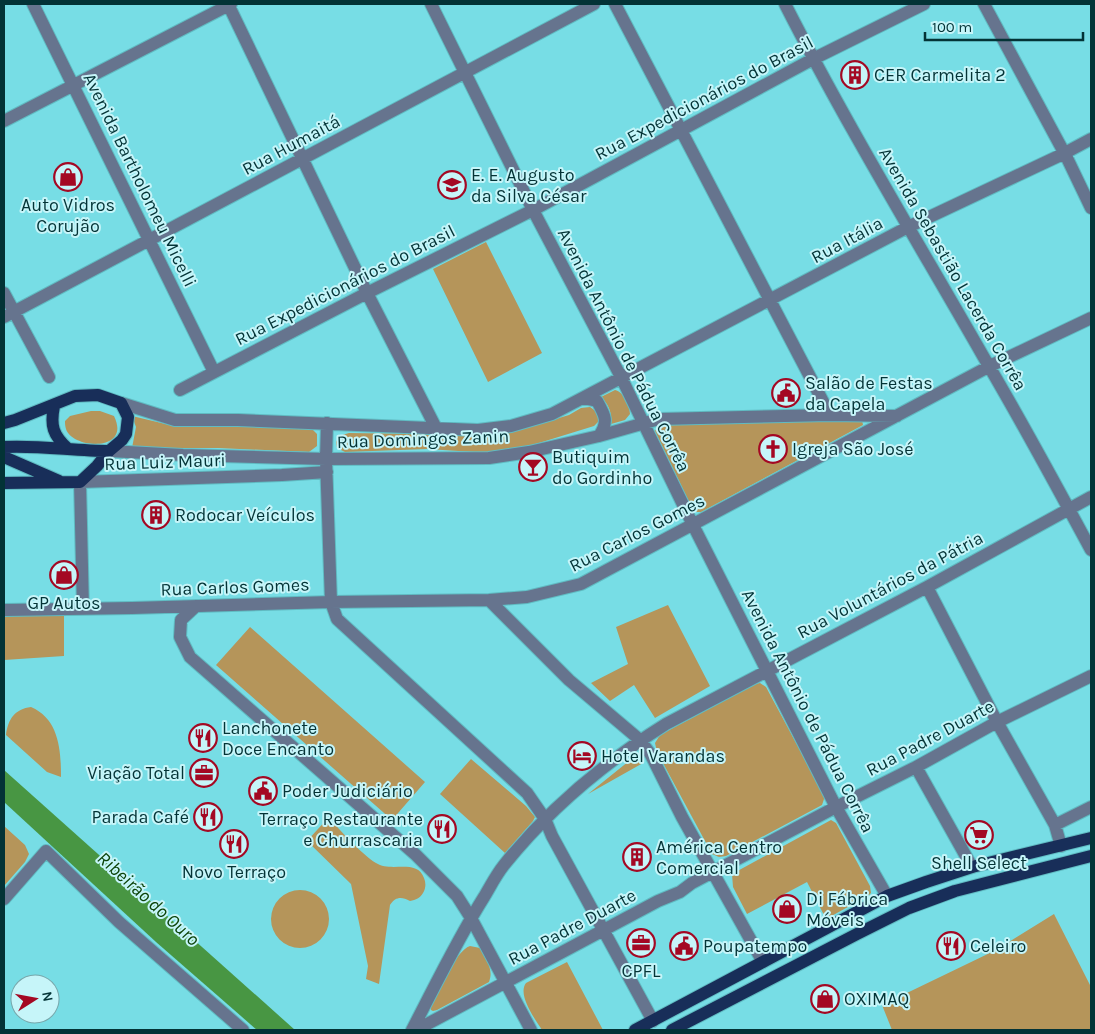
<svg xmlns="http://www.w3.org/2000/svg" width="1095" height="1034" font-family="Karla,sans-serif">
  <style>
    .green { fill: #b5955a }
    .water { fill: #489643 }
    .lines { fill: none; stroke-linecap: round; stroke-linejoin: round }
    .minor-casing { stroke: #60bbc2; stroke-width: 14 }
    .major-casing { stroke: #60bbc2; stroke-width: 14 }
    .minor { stroke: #66748e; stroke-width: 12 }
    .major { stroke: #182e59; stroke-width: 12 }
    .labels { text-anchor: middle; stroke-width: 4; stroke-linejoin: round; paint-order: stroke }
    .poi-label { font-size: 18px; fill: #033336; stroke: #c6f5f9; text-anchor: start }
    .street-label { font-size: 18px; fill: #033336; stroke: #c6f5f9 }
    .water-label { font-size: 19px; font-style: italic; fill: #0d440a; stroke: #c6f5f9 }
  </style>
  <rect width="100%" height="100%" fill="#77dde5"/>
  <!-- green -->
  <path class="green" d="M486,242L542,353L488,382L433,269Z
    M615,390C624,392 630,406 630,414L625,420L611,424C612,412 609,405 601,397Z
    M590,407L597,412L599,421L594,426L526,447L490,453L427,449L345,452L337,448L336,442L339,436L349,433L487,435L513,432L569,415L581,408Z
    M91,411H100L114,416C132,453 72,449 66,429C65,426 65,423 65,421L70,416Z
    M132,416L174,426H309L317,434V446L309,452L218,448H132L136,427Z
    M862,420L863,425L701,512H695L691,506L655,431L657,428L662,425Z
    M668,605L710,686L655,718L634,685L610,701L591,683L628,664L616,627Z
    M64,614V656L4,660V616Z
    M250,627L425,782L392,820L216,665Z
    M760,683L766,687L824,795V799L822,805L726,856L719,857L712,854L657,752L655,743L660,735L755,684Z
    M31,707C59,719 61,750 61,777L47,772L6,735C8,719 15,709 31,707Z
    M634,757L643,763L588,794Z
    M471,759L526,806L535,817L533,821L505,853L440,794Z
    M328,818C341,830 361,854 376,863C391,873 417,858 424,878C426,883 426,888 423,893C420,898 416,900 410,901C402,897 396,896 390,905L379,984L366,979L368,966L351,884L307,841Z
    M831,820L836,823L870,886L871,893L868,896L826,919L807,882L747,914L733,887L732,874Z
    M4,826L25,845L29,854L25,862L4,886Z
    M271 919a29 29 0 1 1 58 0a29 29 0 1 1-58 0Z
    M1054,914L1091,987V1030H892L882,1005L996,950Z
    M470,946L480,948C486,959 494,969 489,982L437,1010L433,1011L431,1010V1006C439,992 455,951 470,946Z
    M567,962L603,1030H542C535,1019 517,995 526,983Z"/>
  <!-- water -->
  <path class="water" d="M4,770L295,1030H257L156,942L4,802Z"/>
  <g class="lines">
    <defs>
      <path id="minor" d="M33,4L214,372
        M228,4L367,293L436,428
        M431,4L533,210L621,377L693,525L836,807L887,896
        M615,4L830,415
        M785,4C846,124 916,239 983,356C1021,420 1056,485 1091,550
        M984,4L1067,158L1091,208
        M4,121L231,4
        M4,293L49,377
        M4,317L594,4
        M180,390L367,293L533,210L813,59L924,4
        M583,398L597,401C605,415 609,422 599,436
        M121,403L175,420H238L478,430L511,426L552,414L908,227L1063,154L1091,139
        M327,423L326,459L331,602L337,619L527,793L545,819L552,836L653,1021
        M109,451L183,455L326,459L489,458L529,452L599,436L659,419L830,415L897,416
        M927,587L997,722L1055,825L1061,846
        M489,600L569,680L640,740L651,755L682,817L763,962
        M196,606L181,620L180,637L190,657L416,855L457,896L471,918L531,1030
        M83,609L80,482L282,475L327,472
        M4,610L132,608L331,602L489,600L527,597L581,584L990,366L1091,318
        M916,767L972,867
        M1055,825L1091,807
        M4,899L46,851L119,922L243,1030
        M412,1030C435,986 457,940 484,897C490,887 496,875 504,865C549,809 605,762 666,724L927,587L1091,497
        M416,1030L658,901L680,892L692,883L836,807L916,767L997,722L1091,676"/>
      <path id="major" d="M54,406C50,426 53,435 68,449
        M4,423L15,420L75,396L98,395L121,403L128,417L126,434L122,440L109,451L97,466L80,482L4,483
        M4,447C39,445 74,451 109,451
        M4,457L59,481
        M635,1030L887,896L926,882L972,867L1091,838
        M672,1030L857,934L909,908L955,891L1091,856"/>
    </defs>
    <!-- minor casing -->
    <use href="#minor" class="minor-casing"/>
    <!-- major casing -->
    <use href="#major" class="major-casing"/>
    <!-- minor -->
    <use href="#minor" class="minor"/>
    <!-- major -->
    <use href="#major" class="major"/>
  </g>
  <!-- icons -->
  <defs>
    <symbol id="building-ring" viewBox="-11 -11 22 22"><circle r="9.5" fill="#c6f5f9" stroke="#a40823" stroke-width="1.5"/><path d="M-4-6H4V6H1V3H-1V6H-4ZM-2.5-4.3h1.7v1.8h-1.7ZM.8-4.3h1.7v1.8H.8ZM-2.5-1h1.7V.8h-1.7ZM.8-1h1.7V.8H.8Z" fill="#a40823"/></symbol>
    <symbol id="shop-ring" viewBox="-11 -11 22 22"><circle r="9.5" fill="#c6f5f9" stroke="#a40823" stroke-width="1.5"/><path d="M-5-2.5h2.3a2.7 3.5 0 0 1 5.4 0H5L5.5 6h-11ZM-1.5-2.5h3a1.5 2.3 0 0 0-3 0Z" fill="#a40823"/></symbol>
    <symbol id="school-ring" viewBox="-11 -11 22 22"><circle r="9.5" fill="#c6f5f9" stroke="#a40823" stroke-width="1.5"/><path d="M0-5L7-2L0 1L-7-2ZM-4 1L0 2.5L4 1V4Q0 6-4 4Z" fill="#a40823"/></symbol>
    <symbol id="civic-ring" viewBox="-11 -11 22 22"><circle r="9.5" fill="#c6f5f9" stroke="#a40823" stroke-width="1.5"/><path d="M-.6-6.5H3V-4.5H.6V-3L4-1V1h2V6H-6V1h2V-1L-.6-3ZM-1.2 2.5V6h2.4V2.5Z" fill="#a40823"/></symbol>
    <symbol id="church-ring" viewBox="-11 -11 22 22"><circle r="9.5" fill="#c6f5f9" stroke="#a40823" stroke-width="1.5"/><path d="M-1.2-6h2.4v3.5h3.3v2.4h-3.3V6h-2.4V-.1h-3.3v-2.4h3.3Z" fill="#a40823"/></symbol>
    <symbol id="bar-ring" viewBox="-11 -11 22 22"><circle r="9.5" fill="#c6f5f9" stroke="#a40823" stroke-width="1.5"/><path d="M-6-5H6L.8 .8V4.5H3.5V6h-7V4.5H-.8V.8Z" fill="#a40823"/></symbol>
    <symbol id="restaurant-ring" viewBox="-11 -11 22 22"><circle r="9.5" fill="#c6f5f9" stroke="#a40823" stroke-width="1.5"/><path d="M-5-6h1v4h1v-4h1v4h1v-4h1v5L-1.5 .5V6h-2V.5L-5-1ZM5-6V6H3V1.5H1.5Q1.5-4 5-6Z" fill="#a40823"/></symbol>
    <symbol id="hotel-ring" viewBox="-11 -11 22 22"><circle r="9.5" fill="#c6f5f9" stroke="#a40823" stroke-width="1.5"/><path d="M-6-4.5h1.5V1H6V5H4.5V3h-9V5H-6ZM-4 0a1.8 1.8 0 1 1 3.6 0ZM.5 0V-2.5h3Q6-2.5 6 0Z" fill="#a40823"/></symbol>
    <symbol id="office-ring" viewBox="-11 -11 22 22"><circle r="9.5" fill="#c6f5f9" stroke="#a40823" stroke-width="1.5"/><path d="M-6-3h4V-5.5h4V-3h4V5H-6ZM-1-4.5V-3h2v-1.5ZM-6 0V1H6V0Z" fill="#a40823"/></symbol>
    <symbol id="supermarket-ring" viewBox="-11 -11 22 22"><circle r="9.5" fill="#c6f5f9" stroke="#a40823" stroke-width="1.5"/><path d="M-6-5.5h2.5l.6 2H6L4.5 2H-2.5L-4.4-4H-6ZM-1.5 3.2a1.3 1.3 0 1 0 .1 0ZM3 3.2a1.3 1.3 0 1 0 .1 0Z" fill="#a40823"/></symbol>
  </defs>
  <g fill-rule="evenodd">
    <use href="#building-ring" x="839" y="59" width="32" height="32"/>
    <use href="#shop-ring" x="52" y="161" width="32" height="32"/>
    <use href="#school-ring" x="436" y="169" width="32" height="32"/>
    <use href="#civic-ring" x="770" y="377" width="32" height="32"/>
    <use href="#church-ring" x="757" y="433" width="32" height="32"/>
    <use href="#bar-ring" x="517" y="451" width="32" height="32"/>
    <use href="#building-ring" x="140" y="499" width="32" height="32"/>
    <use href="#shop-ring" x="48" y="559" width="32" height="32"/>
    <use href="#restaurant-ring" x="187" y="722" width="32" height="32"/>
    <use href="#hotel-ring" x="566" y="740" width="32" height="32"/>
    <use href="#office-ring" x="188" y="757" width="32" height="32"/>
    <use href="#civic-ring" x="247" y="775" width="32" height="32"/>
    <use href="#restaurant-ring" x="192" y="801" width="32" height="32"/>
    <use href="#restaurant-ring" x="426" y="813" width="32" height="32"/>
    <use href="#supermarket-ring" x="963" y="819" width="32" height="32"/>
    <use href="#restaurant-ring" x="218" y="828" width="32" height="32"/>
    <use href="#building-ring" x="621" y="841" width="32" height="32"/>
    <use href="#shop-ring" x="771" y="893" width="32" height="32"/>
    <use href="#office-ring" x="625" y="927" width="32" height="32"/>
    <use href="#civic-ring" x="668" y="930" width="32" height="32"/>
    <use href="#restaurant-ring" x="935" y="930" width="32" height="32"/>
    <use href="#shop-ring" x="809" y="983" width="32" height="32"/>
  </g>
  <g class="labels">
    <!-- poi labels -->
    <g class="poi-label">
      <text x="874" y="81">CER Carmelita 2</text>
      <text x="471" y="181">E. E. Augusto<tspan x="471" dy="21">da Silva César</tspan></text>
      <text x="68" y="211" text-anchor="middle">Auto Vidros<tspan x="68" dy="21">Corujão</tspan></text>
      <text x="805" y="389">Salão de Festas<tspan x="805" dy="21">da Capela</tspan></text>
      <text x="792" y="455">Igreja São José</text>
      <text x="552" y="463">Butiquim<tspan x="552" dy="21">do Gordinho</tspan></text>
      <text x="175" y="521">Rodocar Veículos</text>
      <text x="64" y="609" text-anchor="middle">GP Autos</text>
      <text x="222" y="734">Lanchonete<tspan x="222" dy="21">Doce Encanto</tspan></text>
      <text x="601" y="762">Hotel Varandas</text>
      <text x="185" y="779" text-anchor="end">Viação Total</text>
      <text x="282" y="797">Poder Judiciário</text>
      <text x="189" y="823" text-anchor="end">Parada Café</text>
      <text x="423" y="825" text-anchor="end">Terraço Restaurante<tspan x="423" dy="21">e Churrascaria</tspan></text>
      <text x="656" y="853">América Centro<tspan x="656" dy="21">Comercial</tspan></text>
      <text x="979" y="869" text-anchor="middle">Shell Select</text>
      <text x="234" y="878" text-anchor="middle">Novo Terraço</text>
      <text x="806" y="905">Di Fábrica<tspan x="806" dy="21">Móveis</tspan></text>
      <text x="703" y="952">Poupatempo</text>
      <text x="970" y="952">Celeiro</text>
      <text x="641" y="977" text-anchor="middle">CPFL</text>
      <text x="844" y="1005">OXIMAQ</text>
    </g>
    <!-- street labels -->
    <g class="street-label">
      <text transform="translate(704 98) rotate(-28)" y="6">Rua Expedicionários do Brasil</text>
      <text transform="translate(291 145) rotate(-28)" y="6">Rua Humaitá</text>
      <text transform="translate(140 180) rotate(64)" y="6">Avenida Bartholomeu Micelli</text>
      <text transform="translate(847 240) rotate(-28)" y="6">Rua Itália</text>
      <text transform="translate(953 269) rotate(60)" y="6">Avenida Sebastião Lacerda Corrêa</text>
      <text transform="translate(345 285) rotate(-27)" y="6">Rua Expedicionários do Brasil</text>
      <text transform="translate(624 350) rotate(63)" y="6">Avenida Antônio de Pádua Corrêa</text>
      <text transform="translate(423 439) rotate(-2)" y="6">Rua Domingos Zanin</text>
      <text transform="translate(165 462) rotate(-2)" y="6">Rua Luiz Mauri</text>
      <text transform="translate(637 533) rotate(-27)" y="6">Rua Carlos Gomes</text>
      <text transform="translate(890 585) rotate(-28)" y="6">Rua Voluntários da Pátria</text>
      <text transform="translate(235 587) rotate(-2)" y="6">Rua Carlos Gomes</text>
      <text transform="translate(808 711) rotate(63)" y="6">Avenida Antônio de Pádua Corrêa</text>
      <text transform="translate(930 738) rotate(-28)" y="6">Rua Padre Duarte</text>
      <text transform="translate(572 927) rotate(-28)" y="6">Rua Padre Duarte</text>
    </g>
    <!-- water labels -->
    <g class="water-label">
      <text transform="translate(149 898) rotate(42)" y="7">Ribeirão do Ouro</text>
    </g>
  </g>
  <!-- border -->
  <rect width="1095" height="1034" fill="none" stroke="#033336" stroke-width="10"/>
  <!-- north arrow -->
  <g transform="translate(35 999) rotate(79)"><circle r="24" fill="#c6f5f9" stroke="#78a7ab"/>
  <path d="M0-4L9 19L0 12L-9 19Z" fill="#a40823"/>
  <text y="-8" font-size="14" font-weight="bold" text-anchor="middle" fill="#033336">N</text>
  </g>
  <!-- scale -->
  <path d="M925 32v8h158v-8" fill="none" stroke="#033336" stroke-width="2.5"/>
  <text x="932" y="32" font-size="15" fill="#033336" stroke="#c6f5f9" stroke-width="4" paint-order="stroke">100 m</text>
</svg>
